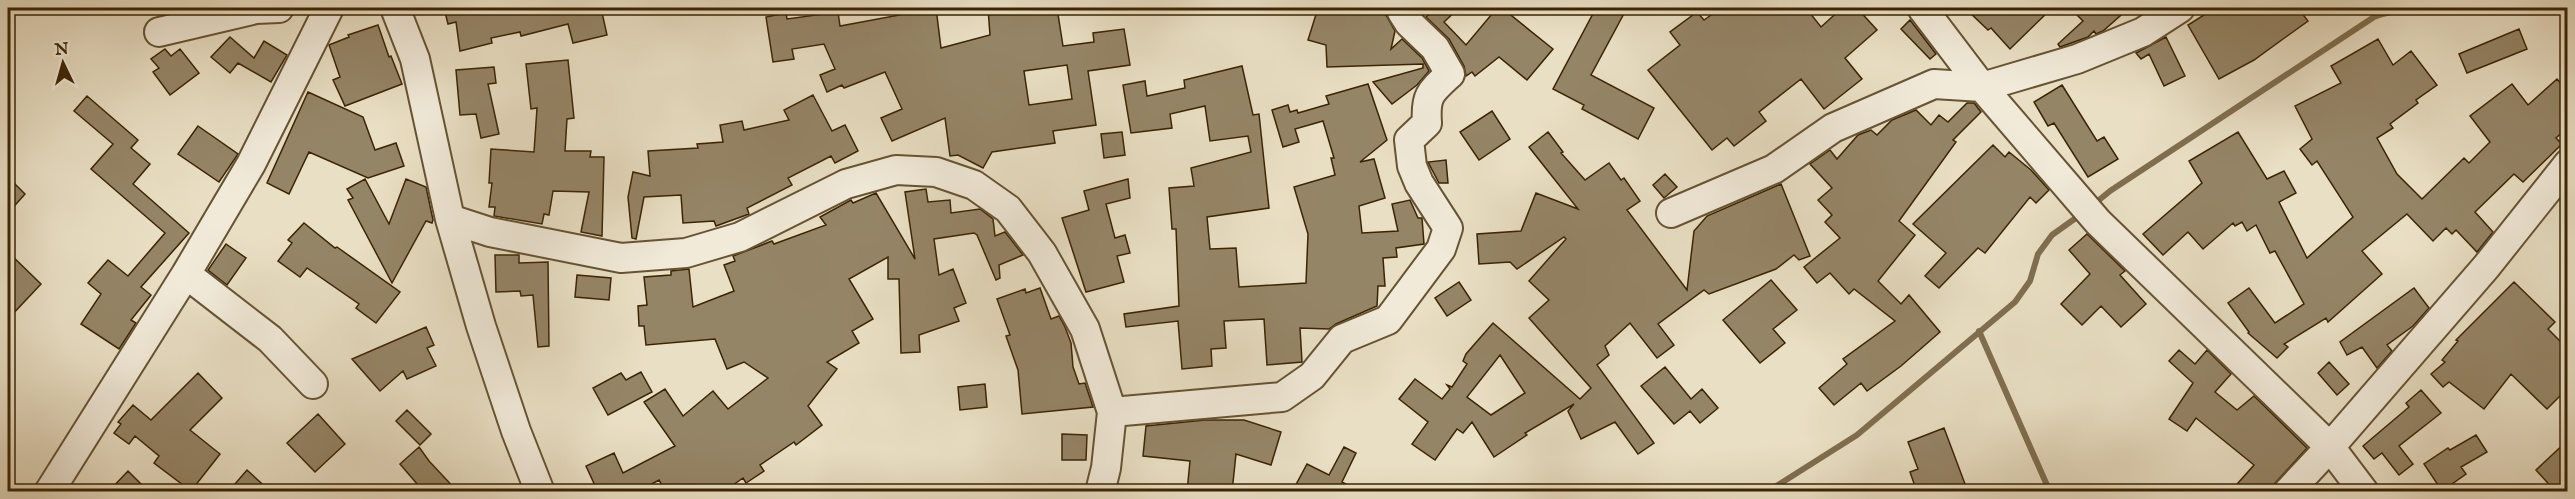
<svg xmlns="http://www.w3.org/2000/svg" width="2575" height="499" font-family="'IM FELL English',serif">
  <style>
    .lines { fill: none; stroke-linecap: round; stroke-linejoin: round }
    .stream { stroke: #806e4f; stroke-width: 6 }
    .building { fill: #958567; stroke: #3b2403; stroke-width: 1.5; fill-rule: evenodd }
    .minor-casing { stroke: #665333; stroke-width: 32 }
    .minor { stroke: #f1ead9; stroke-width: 28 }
  </style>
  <rect width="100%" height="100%" fill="#e9dfc4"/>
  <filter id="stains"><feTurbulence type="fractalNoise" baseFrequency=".00333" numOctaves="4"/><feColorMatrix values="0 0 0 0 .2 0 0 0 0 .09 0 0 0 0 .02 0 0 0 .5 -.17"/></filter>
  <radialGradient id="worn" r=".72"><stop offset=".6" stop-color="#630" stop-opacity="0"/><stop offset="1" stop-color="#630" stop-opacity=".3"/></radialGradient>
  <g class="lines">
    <!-- stream -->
    <path class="stream" d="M2093,205L2110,191L2374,17C2409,3 2444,14 2481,8
      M1979,331L2050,492
      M1767,492L1857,435L2015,302L2030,281L2038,254L2052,235L2080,215"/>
  </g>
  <!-- building -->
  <path class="building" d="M444,8H601L607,35L573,43L568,24L521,36L520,32L491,38L492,43L460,51L456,22L448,24Z
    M904,8H936L941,48L990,35L988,8H1057L1063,46L1094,42L1093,33L1124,29L1130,65L1088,71L1096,125L1053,131L1055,143L992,152L983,168L958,155L950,156L945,118L892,141L881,118L902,109L885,72L844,88L842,85L827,92L820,75L835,69L824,44L792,49L794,59L773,62L766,17L786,13L787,19L838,12L840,26L905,14ZM1067,65L1072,99L1029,105L1024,71Z
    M1318,8H1375L1374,12L1386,15L1395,31L1391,49L1402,39L1422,58L1429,71L1417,85L1392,104L1373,82L1423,68V64L1327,67L1326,45L1308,40Z
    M1436,8H1459L1444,22L1466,45L1497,8H1502L1553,49L1527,80L1499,57L1475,76L1472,72L1466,76L1464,66L1449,39L1426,17Z
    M1596,8H1627L1591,75L1654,108L1638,139L1582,109L1584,105L1553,89Z
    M1721,8H1806L1821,27L1842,8H1857L1877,30L1845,58L1862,79L1824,109L1801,79L1759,112L1766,121L1734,146L1727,138L1712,150L1648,70L1680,45L1670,32L1697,12L1704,20Z
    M1965,8H2052L2010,49L1991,28L1988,30Z
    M2070,8H2129L2103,31L2096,34L2094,31L2088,37L2060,47L2058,44L2083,21Z
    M2215,8H2298L2308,21L2254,60L2219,79L2188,25Z
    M1910,20L1936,54L1930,59L1901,29Z
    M378,25L389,57L391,56L402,84L345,106L333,80L340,77L329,45L349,37L348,35Z
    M2519,29L2527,49L2467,73L2459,54Z
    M230,37L254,58L264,41L287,55L271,82L238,63L230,73L211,57Z
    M2166,37L2185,76L2164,86L2149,54L2141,59L2136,53Z
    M2378,39L2393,65L2411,51L2437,85L2416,100L2418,103L2390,124L2393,128L2377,138L2397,174L2422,199L2464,158L2469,163L2490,142L2470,116L2512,84L2528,105L2557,79L2568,91V127L2556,138L2562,144L2523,182L2514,174L2475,212L2493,232L2477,252L2456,230L2452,234L2446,228L2433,241L2407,214L2362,251L2382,274L2328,322L2326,318L2284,344L2288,347L2277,358L2248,333L2249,332L2228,303L2249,288L2275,323L2304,304L2275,251L2270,253L2256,225L2247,231L2242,222L2235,226L2233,223L2203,249L2188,232L2163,255L2143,234L2202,183L2189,161L2238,132L2267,179L2284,171L2296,193L2279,202L2307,258L2353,217L2317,161L2312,165L2300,149L2312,139L2295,106L2341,83L2331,66Z
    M165,49L171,56L180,49L199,73L170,95L153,72L159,68L151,59Z
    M568,60L574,118L567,119L565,151H591L590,157H604L602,236L581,232L589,192L553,191L549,215L544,214L542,224L494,216L495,207H489L492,183H489L491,149L534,152L537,108L531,109L526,64Z
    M1242,66L1253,115L1259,114L1269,208L1207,217L1210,249L1236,248L1239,287L1306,283L1308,234L1294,187L1335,175L1331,158H1334L1323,121L1295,129L1299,142L1283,147L1272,110L1288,105L1290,112L1297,110L1298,113L1329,104L1326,96L1368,84L1387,140L1360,162L1374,159L1385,198L1359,206L1362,233L1398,231L1392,204L1410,200L1418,218H1422L1424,244L1396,248L1397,257L1383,258L1385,286H1378L1377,306L1336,324L1329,329L1300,328L1302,362L1267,365L1264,319L1224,321L1226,348L1211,349L1212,366L1182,369L1178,321L1126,327L1124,314L1179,306L1176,229H1172L1169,188L1194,186L1191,168L1251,152L1248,136L1210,141L1205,106L1170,114L1172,128L1131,133L1123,85L1145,81L1147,96L1185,88L1184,80Z
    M494,67L496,83L488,84L499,134L481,138L476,114L460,115L456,70Z
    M2062,85L2097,141L2104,137L2118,159L2088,177L2054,123L2048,126L2034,102Z
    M308,92L363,117L375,150L396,143L404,166L368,178L309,152L289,194L267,183Z
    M813,95L832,131L845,125L858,151L835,163L831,156L788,178L792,185L747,208L749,214L716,226L714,221L683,223L681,195L644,197L636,239L632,238L628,197L633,172L650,176L648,151L698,148L697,144L723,142L720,125L742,121L744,130L789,120L784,110Z
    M87,96L138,140L131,148L150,164L133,184L189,233L141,287L151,295L131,320L136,323L119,349L81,324L101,294L88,283L108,260L128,276L165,233L91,169L113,144L74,111Z
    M1967,103H1974L1981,112L1953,140L1956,142L1899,221L1915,235L1878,281L1901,304L1909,295L1940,332L1901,366L1867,391L1861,383L1834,405L1819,388L1847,364L1843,359L1895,321L1854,289L1849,294L1830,273L1817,283L1804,267L1840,238L1825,222L1832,215L1818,200L1832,188L1810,164L1830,150L1837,159L1858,135L1871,130L1877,135L1892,120L1916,110L1931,125L1939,115L1948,122Z
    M1492,111L1510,139L1479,160L1460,132Z
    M198,126L238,154L219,182L178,154Z
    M1122,132L1125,155L1104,158L1101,134Z
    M1548,132L1563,152L1561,153L1585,180L1609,163L1621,180L1624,178L1640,201L1627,210L1687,290L1694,231L1707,216L1781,184L1810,256L1799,260L1794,255L1776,269L1709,294L1704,290L1658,324L1674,345L1657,358L1630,323L1605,346L1609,355L1597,365L1654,443L1638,454L1615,422L1581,439L1568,411L1574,404L1525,433L1527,435L1494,457L1472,422L1463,433L1457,429L1435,460L1412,444L1428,422L1399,399L1415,379L1442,399L1450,389L1447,385L1452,387L1467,364L1463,361L1466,354L1493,323L1580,399L1591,388L1529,318L1549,300L1529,281L1566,239L1564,237L1517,269L1510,262L1479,264L1477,234L1521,231L1536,193L1578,209L1529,147ZM1500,355L1525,393L1491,415L1467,397Z
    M1993,145L2005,157L2009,152L2031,170L2049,190L2036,203L2030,197L1985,253L1978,248L1939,288L1925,276L1946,253L1913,224Z
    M1446,160L1448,183H1439L1428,162Z
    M1665,174L1677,187L1664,198L1653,185Z
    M8,177L25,194L8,213Z
    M365,179L389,224L406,179L426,187L433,220L432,223L426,221L392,283L348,200L353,198L347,189Z
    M1128,179L1130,198L1106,204L1115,238L1125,235L1130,253L1117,256L1124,282L1086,292L1062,218L1089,210L1084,191Z
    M926,189L928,202L950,200L951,213L980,209L993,219L995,236L1005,232L1023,255L999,265L1000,278L996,280L977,235L974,233L934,239L939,275L953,269L966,303L954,308L959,321L919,335L920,352L901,353L899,279H888V257L849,279L873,319L852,331L859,343L827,362L837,369L808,406L822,425L796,445L794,442L760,465L764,471L746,483L743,478L723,492H666L659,480L637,492H598L586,466L614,453L623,473L675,446L644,402L665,389L683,416L713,391L728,409L768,378L744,362L727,369L715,339L646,345L644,326H639L638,306L647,305L644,277L671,275V271L689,269L693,307L734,291L724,265L735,261L733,256L772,241L774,244L826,225L820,217L851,200L853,203L876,193L915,259L905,192Z
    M304,223L335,248L337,247L400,292L376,323L356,308L359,304L307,268L300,277L278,261L292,243L288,240Z
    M2087,234L2125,271L2120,275L2146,304L2121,327L2101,306L2082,325L2061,304L2090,274L2069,250Z
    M226,244L246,258L227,285L208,270Z
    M8,252L41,284L8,319Z
    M495,255H519V263L548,262L549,346L538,347L533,295L521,296L520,291L496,292Z
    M577,275L611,278L609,300L575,297Z
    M1771,280L1797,310L1773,329L1785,343L1760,363L1723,320Z
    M1459,282L1471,300L1447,316L1435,298Z
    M2514,282L2555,322L2548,329L2568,349V388L2547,409L2511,374L2484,409L2449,382L2443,387L2431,374L2445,362L2442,360L2458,341L2456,340Z
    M1040,288L1051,319L1059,316L1065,327L1071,343L1073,367L1079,384L1085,383L1093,407L1022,414L1018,370L1006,336L1010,335L997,299L1025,289L1026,293Z
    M2414,288L2429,308L2413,326L2387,345L2392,351L2377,368L2362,347L2347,355L2340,342Z
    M426,327L434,345L427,348L436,366L407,379L403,371L380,391L352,359Z
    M2179,350L2195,364L2207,350L2231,374L2215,392L2237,410L2254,396L2307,448L2267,492H2230L2254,465L2196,418L2187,431L2169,419L2193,383L2169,361Z
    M2329,362L2349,384L2337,395L2318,373Z
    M1665,367L1691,399L1702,389L1718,408L1700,423L1690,411L1674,424L1641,386Z
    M641,372L652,392L608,415L593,388L621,373L626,380Z
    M198,373L222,398L190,430L220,454L191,491L154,463L159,456L135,436L129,444L114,433L121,424L118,422L133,405L151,420Z
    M985,384L987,407L960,410L958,387Z
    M2421,390L2441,413L2399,446L2413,464L2399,475L2382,453L2374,459L2363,446L2409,407L2406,403Z
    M407,410L431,434L420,445L396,421Z
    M318,414L345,444L315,472L287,443Z
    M1205,420H1244L1281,432L1271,465L1236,454L1232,492H1187L1190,461L1143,456L1146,426Z
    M1944,428L1968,492H1917L1910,472L1918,469L1908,442Z
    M1062,434L1087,435L1086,460H1062Z
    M2476,435L2487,452L2461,467L2466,474L2442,491L2424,464L2448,448L2450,450Z
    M2568,440V492H2556L2536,470Z
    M419,447L429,461L458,492H424L400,464Z
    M1344,447L1356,453L1342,482L1360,492H1292L1307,464L1329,475Z
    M247,470L271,492H228Z
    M128,471L149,492H108Z"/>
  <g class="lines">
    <defs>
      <path id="minor" d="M395,8L415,59L450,219L481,326L516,431L540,492
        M1922,8L1982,87L2098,222L2330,447L2364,492
        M159,32L256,9L279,8
        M1671,213L1774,169L1833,128L1934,84L1982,87L2077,59L2143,32L2180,8
        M450,219L490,232L621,258L686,253L740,237L846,184L896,170L936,172L974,185L1008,209L1042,253L1085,329L1112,412L1106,468L1100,492
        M186,274L270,339L313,384
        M1112,412L1282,397L1312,376L1342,339L1388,320L1441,249L1448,228L1419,183L1412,166L1409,140L1427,123C1425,96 1430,92 1450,74L1435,48L1409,23L1402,12
        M49,492L186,274L251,164L329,8
        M2288,492L2330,447L2486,267L2568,164"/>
    </defs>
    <!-- minor casing -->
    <use href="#minor" class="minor-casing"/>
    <!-- minor -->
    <use href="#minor" class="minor"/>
  </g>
  <!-- margin -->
  <rect width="2575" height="499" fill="none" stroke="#e9dfc4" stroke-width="30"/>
  <rect x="9" y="9" width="2557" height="481" fill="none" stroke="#3b2403" stroke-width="3"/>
  <rect x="15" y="15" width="2545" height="469" fill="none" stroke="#3b2403" stroke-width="1.5"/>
  <!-- north arrow -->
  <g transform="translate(63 63) rotate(355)" stroke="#f1ead9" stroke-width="4.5" paint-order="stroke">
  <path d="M0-4.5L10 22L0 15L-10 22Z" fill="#3b2403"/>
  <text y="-9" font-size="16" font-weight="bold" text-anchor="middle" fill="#3b2403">N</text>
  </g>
  <rect width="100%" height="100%" filter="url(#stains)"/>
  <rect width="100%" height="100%" fill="url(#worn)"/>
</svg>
